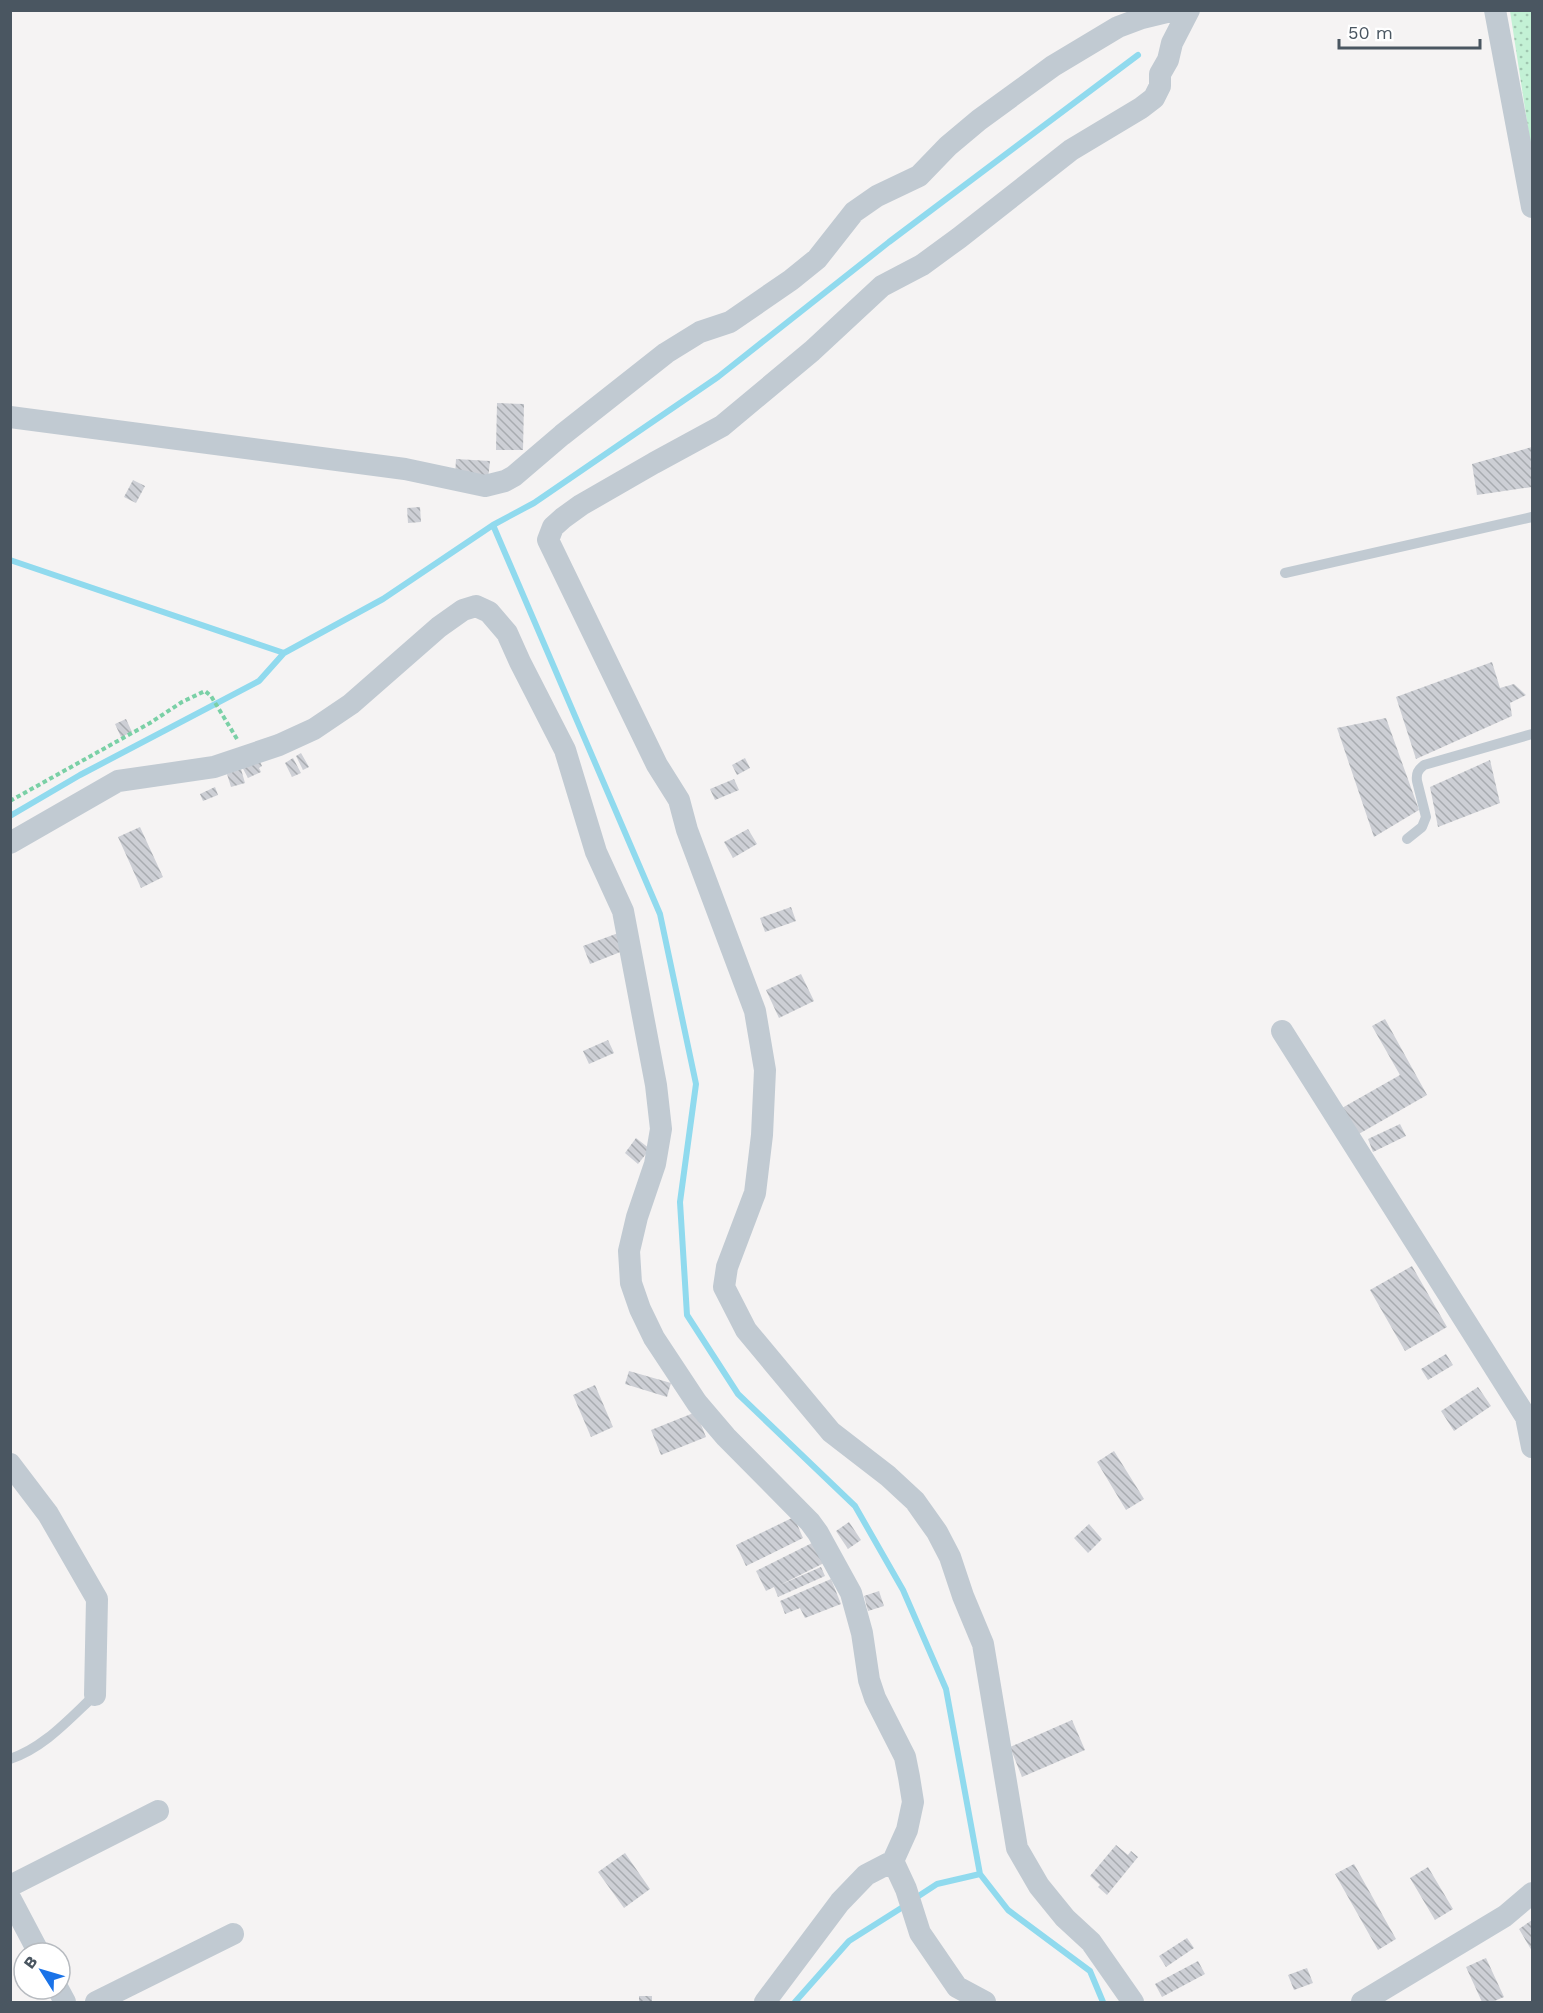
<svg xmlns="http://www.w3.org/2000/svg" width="1543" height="2013" font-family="'Work Sans',sans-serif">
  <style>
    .green { fill: url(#green-dots) }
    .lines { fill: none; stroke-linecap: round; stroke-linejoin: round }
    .stream { stroke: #90daee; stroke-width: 6 }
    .building { fill: url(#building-back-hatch) }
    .path { stroke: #7ad0a6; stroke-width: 4; stroke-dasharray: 4.5 3; stroke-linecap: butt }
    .lane { stroke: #c1cad2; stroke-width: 10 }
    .street { stroke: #c1cad2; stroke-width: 22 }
  </style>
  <defs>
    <pattern id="green-dots" width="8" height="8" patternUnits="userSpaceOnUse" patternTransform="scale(1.5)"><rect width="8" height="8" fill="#c3f1d5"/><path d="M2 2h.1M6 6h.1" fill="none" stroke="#a0c6b0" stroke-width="1.8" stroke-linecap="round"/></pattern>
    <pattern id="building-back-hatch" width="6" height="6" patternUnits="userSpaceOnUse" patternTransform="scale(1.5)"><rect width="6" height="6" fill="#cdcfd5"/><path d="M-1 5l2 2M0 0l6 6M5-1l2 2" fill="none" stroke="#a8abb0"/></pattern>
  </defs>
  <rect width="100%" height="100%" fill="#f5f3f3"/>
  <!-- green -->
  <path class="green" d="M1510,11H1532V158L1530,141Z"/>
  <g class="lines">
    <!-- stream -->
    <path class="stream" d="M493,525L534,503L718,377L889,242L1138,55
      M10,560L284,653
      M10,816L80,775L259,681L284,653L383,599L493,525L660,914L696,1084L680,1202L687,1315L738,1394L855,1506L903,1590L946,1689L980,1874L1008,1910L1090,1971L1103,2002
      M914,1899L937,1884L980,1874
      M795,2002L849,1941L906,1905"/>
  </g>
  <!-- building -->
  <path class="building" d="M497,403L524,404L523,450H496Z
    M1532,447V487L1477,495L1472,464Z
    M456,459L490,461L488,479L455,477Z
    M133,480L145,486L136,503L124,497Z
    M420,507L421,522L408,523L407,508Z
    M1492,662L1500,688L1514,684L1526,695L1510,703L1512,716L1416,759L1396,697Z
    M1386,718L1419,810L1374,837L1337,728Z
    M126,719L132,732L121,737L115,724Z
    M301,753L309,767L303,770L296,756Z
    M257,754L262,766L259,768L261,772L248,778L241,765Z
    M293,758L301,773L292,777L285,763Z
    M745,758L750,768L737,775L732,765Z
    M1490,760L1500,803L1438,827L1430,787Z
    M241,769L245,783L231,787L227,774Z
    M734,779L739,790L715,800L710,789Z
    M215,787L218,795L203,801L200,794Z
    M140,827L163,877L141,888L118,837Z
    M748,829L757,844L733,858L724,842Z
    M791,907L796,921L765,932L760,918Z
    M621,932L628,949L590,964L583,946Z
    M801,974L814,1001L779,1018L766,990Z
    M1385,1019L1427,1095L1357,1135L1342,1108L1400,1075L1372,1026Z
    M608,1040L614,1053L589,1064L583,1051Z
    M1400,1124L1406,1136L1373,1152L1368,1139Z
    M636,1138L650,1149L638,1164L625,1153Z
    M1412,1266L1447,1327L1405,1351L1370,1290Z
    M1446,1354L1453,1365L1428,1380L1421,1369Z
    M629,1371L671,1383L667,1397L625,1384Z
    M595,1385L613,1427L591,1437L573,1395Z
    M1478,1387L1491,1406L1454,1431L1441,1411Z
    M696,1412L706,1437L661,1455L651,1430Z
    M1114,1451L1144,1499L1126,1510L1097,1462Z
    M794,1517L803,1538L746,1566L736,1545Z
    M849,1522L861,1540L848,1549L836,1531Z
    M1089,1524L1102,1539L1088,1553L1074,1538Z
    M814,1542L824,1563L780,1585L821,1567L825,1576L778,1597L774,1587L766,1591L756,1571Z
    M831,1579L841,1604L805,1618L800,1608L785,1614L780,1601Z
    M879,1591L884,1606L868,1611L864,1596Z
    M1072,1720L1085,1750L1022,1777L1010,1747Z
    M1116,1845L1128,1855L1131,1851L1138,1857L1107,1895L1098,1887L1100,1885L1090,1876Z
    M625,1853L650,1889L624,1908L598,1872Z
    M1354,1864L1396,1939L1378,1950L1335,1874Z
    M1428,1867L1453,1909L1435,1920L1410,1878Z
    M1532,1920V1951L1519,1929Z
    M1187,1938L1194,1948L1166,1967L1159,1956Z
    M1486,1958L1504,1997L1492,2002H1482L1466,1967Z
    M1198,1961L1205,1974L1162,1997L1155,1984Z
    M1307,1968L1313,1983L1294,1990L1288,1975Z
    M639,1996H652V2002H639Z"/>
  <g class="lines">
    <!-- path -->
    <path class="path" d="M10,801L150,723L182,702L205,691L211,696L237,739"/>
    <!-- lane -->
    <path class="lane" d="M1285,573L1532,517
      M1407,839L1422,827L1426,817L1417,781C1416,773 1418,770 1424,765L1532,734
      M10,1759C44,1748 70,1718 95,1695"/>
    <!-- street -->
    <path class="street" d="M1495,10L1532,207
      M10,417L405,469L485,486L505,481L514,476L562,435L666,353L700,332L730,322L791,280L817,259L854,212L877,196L919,176L948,146L979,120L1053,66L1118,27L1142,18L1175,10
      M10,843L118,781L214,767L279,745L314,729L351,704L439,627L463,610L476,606L489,612L507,633L520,662L565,750L596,852L623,911L656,1085L661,1129L655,1164L637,1217L629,1251L631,1283L640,1309L654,1338L697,1403L726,1437L810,1522L818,1533L851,1593L862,1633L869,1680L875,1698L905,1757L909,1777L913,1802L907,1830L893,1861L866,1875L840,1902L765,2002
      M1282,1031L1526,1417L1532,1447
      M10,1464L48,1514L97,1599L95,1695
      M893,1861L906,1889L920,1933L957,1987L985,2002
      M10,1886L158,1811
      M10,1898L39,1953
      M58,1989L65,2002
      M96,2002L233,1934
      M1133,2002L1091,1942L1065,1918L1039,1886L1017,1848L983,1644L963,1596L950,1557L937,1532L915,1501L888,1476L831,1432L746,1330L724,1287L727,1267L755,1193L762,1135L765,1070L755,1011L687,830L679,800L657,765L548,540L553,527L563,518L581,505L654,463L722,426L812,351L882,286L922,265L959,238L1071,150L1141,108L1154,98L1160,86V74L1168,60L1172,43L1189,10
      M1362,2002L1505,1916L1532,1893"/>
  </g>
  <!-- border -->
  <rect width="1543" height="2013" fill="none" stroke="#4a5661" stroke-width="24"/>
  <!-- north arrow -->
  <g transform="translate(42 1971) rotate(307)"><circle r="28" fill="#ffffff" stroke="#b7bbc0" stroke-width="1.5"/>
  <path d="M0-4.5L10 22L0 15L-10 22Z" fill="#1a73e8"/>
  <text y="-9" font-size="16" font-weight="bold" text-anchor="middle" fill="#4a5661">B</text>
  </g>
  <!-- scale -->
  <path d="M1339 39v9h141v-9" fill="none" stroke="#4a5661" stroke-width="3"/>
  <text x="1348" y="39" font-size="18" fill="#4a5661" stroke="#ffffff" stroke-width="4.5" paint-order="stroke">50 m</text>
</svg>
